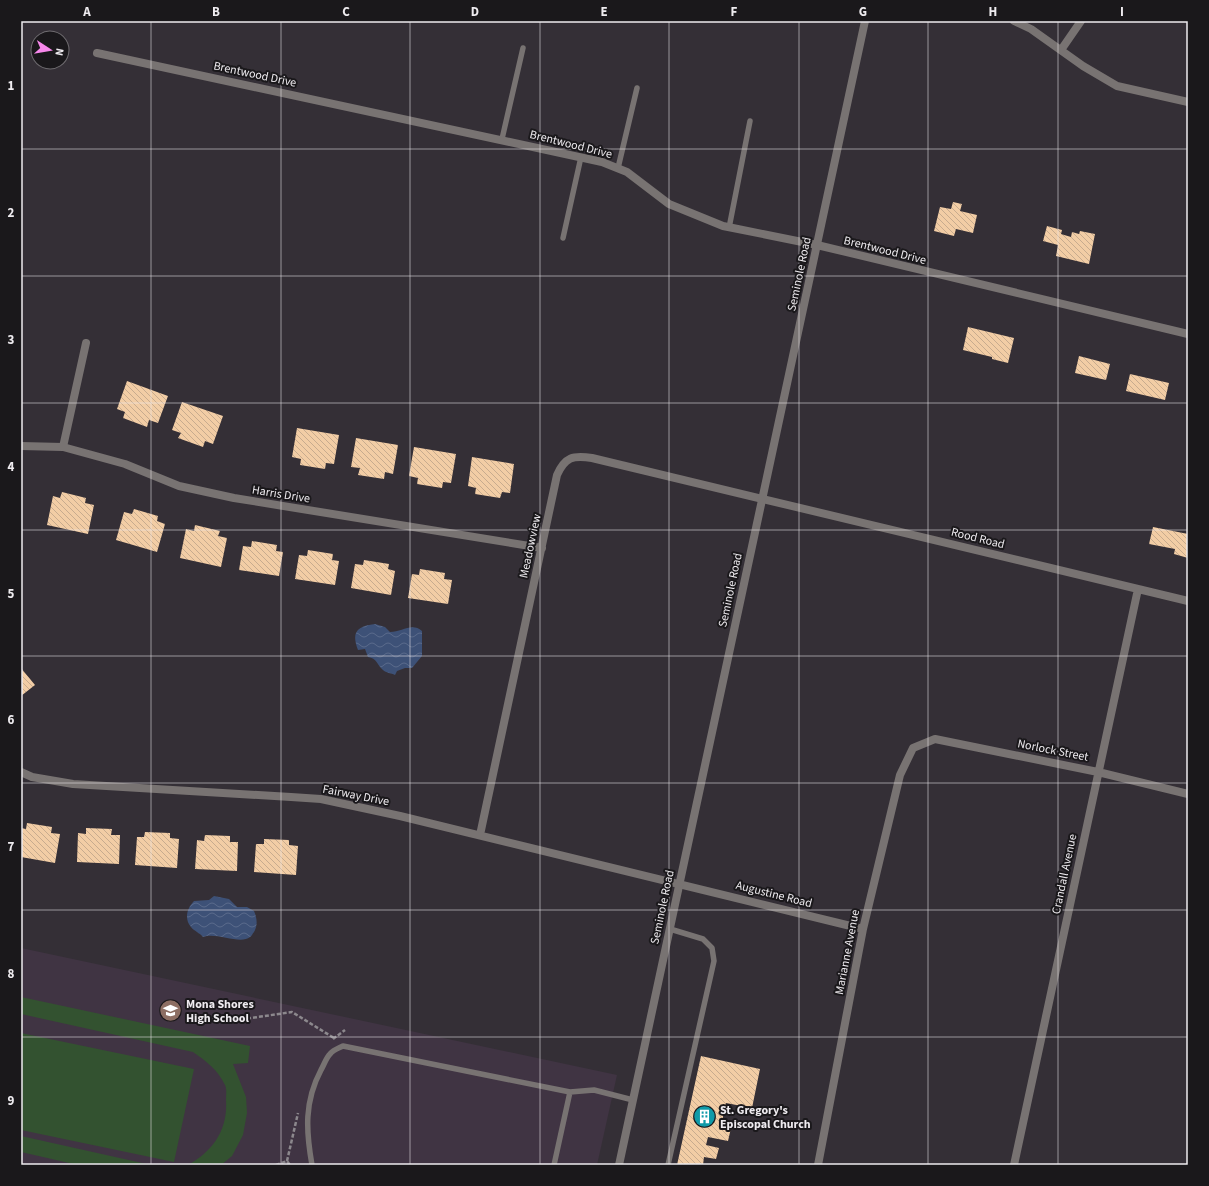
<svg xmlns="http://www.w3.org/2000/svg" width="1209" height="1186" font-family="'Source Sans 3',sans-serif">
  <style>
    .education { fill: #403443 }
    .grass { fill: #335230 }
    .water { fill: url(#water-waves) }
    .building { fill: url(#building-back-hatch) }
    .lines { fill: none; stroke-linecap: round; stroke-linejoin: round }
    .path { stroke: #8c888d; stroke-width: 2.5; stroke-dasharray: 4 2; stroke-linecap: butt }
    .service { stroke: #787372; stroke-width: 5.5 }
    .minor { stroke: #787372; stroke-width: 8 }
    .tertiary { stroke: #787372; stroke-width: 8 }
    .grid { fill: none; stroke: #eeebef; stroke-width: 1; stroke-opacity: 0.55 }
    .labels { text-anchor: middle; stroke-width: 4; stroke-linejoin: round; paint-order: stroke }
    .street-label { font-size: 12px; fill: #eeebef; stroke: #1a181b }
    .poi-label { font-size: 12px; font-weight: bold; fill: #eeebef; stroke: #1a181b; text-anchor: start }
    .neatline { fill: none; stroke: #eeebef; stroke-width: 1.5 }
    .grid-label { font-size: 13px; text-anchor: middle; font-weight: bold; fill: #eeebef }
  </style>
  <defs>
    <pattern id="water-waves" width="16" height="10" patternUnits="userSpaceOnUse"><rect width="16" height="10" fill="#3d5177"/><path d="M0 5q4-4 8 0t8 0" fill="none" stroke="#596a8b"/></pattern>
    <pattern id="building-back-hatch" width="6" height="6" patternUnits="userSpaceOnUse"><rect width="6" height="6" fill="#f2cda5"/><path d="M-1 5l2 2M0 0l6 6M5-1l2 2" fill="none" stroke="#c7ab8e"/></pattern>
  </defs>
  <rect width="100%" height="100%" fill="#342f36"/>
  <!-- education -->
  <path class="education" d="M21,948L617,1075L597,1165H21Z"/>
  <!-- grass -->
  <path class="grass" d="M21,997L250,1046L248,1063L233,1064L246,1097L247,1113L243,1135L232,1156L221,1165H188C213,1151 228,1130 226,1100C226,1095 227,1089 225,1085C218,1070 206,1061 193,1052L21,1014Z
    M21,1033L194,1069L174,1162L21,1130Z
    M21,1136L151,1165H78L21,1152Z"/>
  <!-- water -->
  <path class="water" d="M375,624L385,627L390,632C402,632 412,622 422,631V656L412,668H405L397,671L395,675C391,673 386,673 383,670C377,665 377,658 368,657L365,649L358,650C351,632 357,626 375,624Z
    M214,896L229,899L237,907H247L254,911C257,918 258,925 254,932C252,934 252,936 250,937C240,945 217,932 203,937C200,933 194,931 191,927C184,919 187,908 194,901L209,900Z"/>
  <!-- building -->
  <path class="building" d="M953,202L962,204L960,211L977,215L973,233L956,229L954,236L934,231L940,207L951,209Z
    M1047,226L1062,230L1061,234L1071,237L1072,232L1079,234L1080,231L1095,234L1089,264L1056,256L1058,245L1043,241Z
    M968,327L1014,338L1008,363L992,359V357L963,350Z
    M1079,356L1110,364L1106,380L1075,373Z
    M1130,374L1169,383L1165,400L1126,391Z
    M127,381L168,396L158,423L149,420L147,427L123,418L125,412L117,409Z
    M182,402L223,416L213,444L205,441L203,447L178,438L181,433L172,430Z
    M297,428L339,435L334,464L326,463L325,469L300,465L301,459L292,457Z
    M356,438L398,445L393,474L385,472L384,479L358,475L360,468L351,467Z
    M414,447L456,454L451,483L443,482L442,488L417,484L418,478L409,476Z
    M472,457L514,464L510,493L502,492L500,498L475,494L476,488L468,486Z
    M62,492L86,498L85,503L94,505L88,534L47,525L53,496L60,498Z
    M134,509L158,516L157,521L165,524L157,552L116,540L124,512L132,514Z
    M195,525L220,531L218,536L227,538L221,567L180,558L186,529L194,531Z
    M1153,527L1188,534V558L1174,554L1175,549L1149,544Z
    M252,541L277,545L276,551L283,552L279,576L239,570L243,546L251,547Z
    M308,550L333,554L332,560L339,561L335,585L295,579L299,555L307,556Z
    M364,560L389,564L388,569L395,571L391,595L351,588L355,564L363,565Z
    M420,569L445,573L444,579L452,580L448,604L408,598L412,574L419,575Z
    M21,668L35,685L21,696Z
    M27,823L52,827L51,833L60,834L55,863L21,857V828L26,829Z
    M86,828L112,829L111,835H120L119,864L77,862L78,833L86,834Z
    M145,832L170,833V838L179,839L177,868L135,865L137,837H144Z
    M205,835L230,836V842H238L237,871L195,869L197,840L204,841Z
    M264,839L289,840V845L298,846L296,875L254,872L256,844H264Z
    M701,1056L760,1069L752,1108L726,1103L721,1126L731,1128L728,1141L708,1137L706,1145L719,1148L716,1159L704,1157L703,1165H677Z"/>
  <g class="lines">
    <!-- path -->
    <path class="path" d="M188,1015L224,1022L292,1012L334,1038
      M333,1039L345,1030
      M287,1161L298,1113
      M276,1165L287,1161L290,1165"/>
    <!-- service -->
    <path class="service" d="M502,139L523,48
      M618,168L637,88
      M729,228L750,121
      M563,238L581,157
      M312,1165C306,1131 304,1102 321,1070C324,1065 326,1058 330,1054C333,1050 339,1048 343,1046L570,1092L594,1090L633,1100
      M554,1165L570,1092
      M668,1165L714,961L712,948L703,939L670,929"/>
    <!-- minor -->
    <path class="minor" d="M1014,21L1031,29L1083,66L1117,86L1188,102
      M1061,50L1081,21
      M97,53L602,162L627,172L669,204L723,226L817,245L1188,334
      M21,446L63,447L125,464L179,486L234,498L542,548
      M63,447L86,343
      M21,772L32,777L73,784L291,797L321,799L400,816L863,929
      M480,835L557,475C565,457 573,455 592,458L1188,601
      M818,1165L863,929L900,775L913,748L935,739L1098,772L1188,794
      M1014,1165L1138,589"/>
    <!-- tertiary -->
    <path class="tertiary" d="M619,1165L865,21"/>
  </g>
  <!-- grid -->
  <path class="grid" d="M151,21V1165M281,21V1165M410,21V1165M540,21V1165M669,21V1165M799,21V1165M928,21V1165M1058,21V1165M21,149H1188M21,276H1188M21,403H1188M21,530H1188M21,656H1188M21,783H1188M21,910H1188M21,1037H1188"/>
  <!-- icons -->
  <defs>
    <symbol id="school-disc" viewBox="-11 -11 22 22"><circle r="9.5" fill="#8d6e63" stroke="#1a181b"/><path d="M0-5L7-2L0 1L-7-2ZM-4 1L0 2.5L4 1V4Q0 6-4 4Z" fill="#fff"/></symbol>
    <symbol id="building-disc" viewBox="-11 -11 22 22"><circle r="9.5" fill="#0f9aa8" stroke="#1a181b"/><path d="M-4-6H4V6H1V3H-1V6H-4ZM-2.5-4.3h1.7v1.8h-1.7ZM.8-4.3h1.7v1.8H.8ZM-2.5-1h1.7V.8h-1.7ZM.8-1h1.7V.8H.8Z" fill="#fff"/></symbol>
  </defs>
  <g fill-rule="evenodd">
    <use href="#school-disc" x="158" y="998" width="25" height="25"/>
    <use href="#building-disc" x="692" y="1104" width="25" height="25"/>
  </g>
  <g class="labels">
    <!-- street labels -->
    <g class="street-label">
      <text transform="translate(255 74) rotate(12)" y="4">Brentwood Drive</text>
      <text transform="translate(571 144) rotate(14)" y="4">Brentwood Drive</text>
      <text transform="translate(885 250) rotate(14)" y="4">Brentwood Drive</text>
      <text transform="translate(799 274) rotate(-78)" y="4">Seminole Road</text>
      <text transform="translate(281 494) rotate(9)" y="4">Harris Drive</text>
      <text transform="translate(978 538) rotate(14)" y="4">Rood Road</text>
      <text transform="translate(530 546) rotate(-78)" y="4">Meadowview</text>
      <text transform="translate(730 590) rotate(-78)" y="4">Seminole Road</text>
      <text transform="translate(1053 750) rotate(11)" y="4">Norlock Street</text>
      <text transform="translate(356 795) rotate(11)" y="4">Fairway Drive</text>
      <text transform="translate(1064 874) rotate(-78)" y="4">Crandall Avenue</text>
      <text transform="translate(774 894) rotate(14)" y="4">Augustine Road</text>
      <text transform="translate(662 907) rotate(-78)" y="4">Seminole Road</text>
      <text transform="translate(847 952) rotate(-79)" y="4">Marianne Avenue</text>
    </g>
    <!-- poi labels -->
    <g class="poi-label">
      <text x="186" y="1008">Mona Shores<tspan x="186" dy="14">High School</tspan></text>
      <text x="720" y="1114">St. Gregory's<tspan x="720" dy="14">Episcopal Church</tspan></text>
    </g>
  </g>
  <!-- border -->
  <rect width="1209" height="1186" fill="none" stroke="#1a181b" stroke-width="44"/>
  <!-- north arrow -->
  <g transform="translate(50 50) rotate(102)"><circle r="19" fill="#1a181b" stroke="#6f6c70"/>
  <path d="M0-3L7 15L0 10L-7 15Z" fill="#f788eb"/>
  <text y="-6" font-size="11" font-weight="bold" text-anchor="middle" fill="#eeebef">N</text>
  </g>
  <rect x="22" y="22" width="1165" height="1142" class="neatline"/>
  <g class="grid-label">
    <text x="87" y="16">A</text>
    <text x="216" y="16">B</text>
    <text x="346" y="16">C</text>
    <text x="475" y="16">D</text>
    <text x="604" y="16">E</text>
    <text x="734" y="16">F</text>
    <text x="863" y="16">G</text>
    <text x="993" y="16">H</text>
    <text x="1122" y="16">I</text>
    <text x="11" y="90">1</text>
    <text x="11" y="217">2</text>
    <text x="11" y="344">3</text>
    <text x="11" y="471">4</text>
    <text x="11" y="598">5</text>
    <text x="11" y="724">6</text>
    <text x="11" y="851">7</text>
    <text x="11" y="978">8</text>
    <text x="11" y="1105">9</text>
  </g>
</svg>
